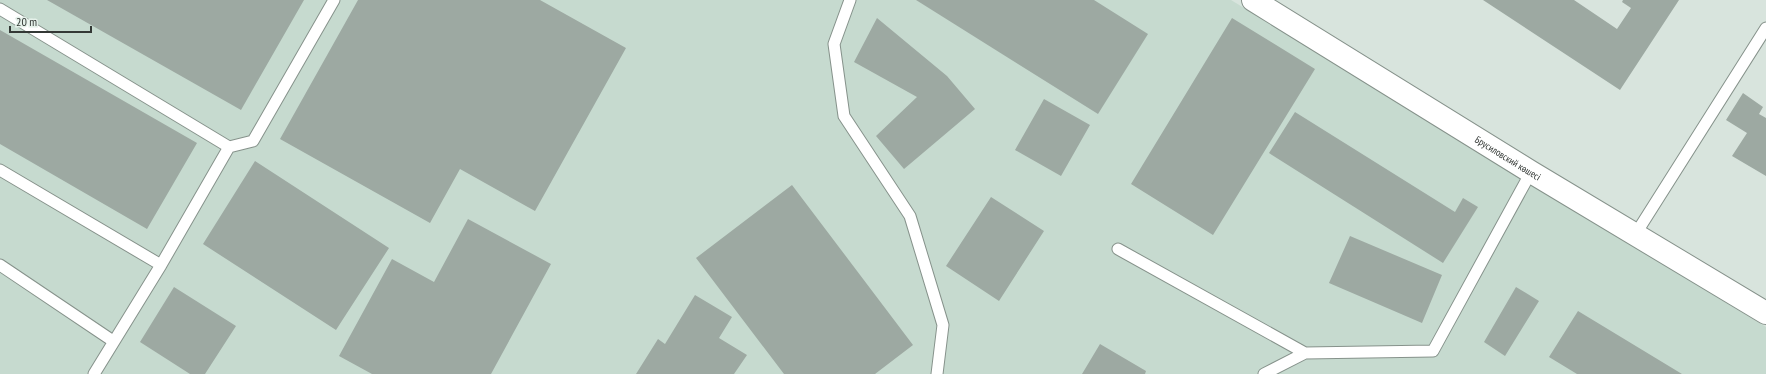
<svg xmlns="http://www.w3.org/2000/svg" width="1766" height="374" font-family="'PT Sans Narrow',sans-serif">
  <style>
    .built { fill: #c6dacf }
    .building { fill: #9da9a2 }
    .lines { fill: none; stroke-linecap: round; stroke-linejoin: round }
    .lane-casing { stroke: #86928b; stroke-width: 13 }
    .street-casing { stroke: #86928b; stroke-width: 24 }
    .lane { stroke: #fff; stroke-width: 11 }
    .street { stroke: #fff; stroke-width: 22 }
    .labels { text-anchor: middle; stroke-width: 3; stroke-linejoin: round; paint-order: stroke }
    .street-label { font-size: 10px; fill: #333835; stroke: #e5f1ea }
  </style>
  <rect width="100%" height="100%" fill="#d8e4dd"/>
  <!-- built -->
  <path class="built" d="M0,0H1231L1766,327V374H0Z"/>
  <!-- building -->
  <path class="building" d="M47,0H304L241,110Z
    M358,0H540L626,48L535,211L460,169L430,223L280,139Z
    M916,0H1094L1148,34L1098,114Z
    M1483,0H1574L1617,29L1631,8L1622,2L1623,0H1679L1620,90Z
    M877,18L947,76L975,109L904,169L876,136L917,97L854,62Z
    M1232,18L1315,69L1213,235L1131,184Z
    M0,30L197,143L147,229L0,144Z
    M1743,93L1763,107L1759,114L1766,118V176L1732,156L1747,133L1726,120Z
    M1044,99L1090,125L1061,176L1015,150Z
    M1295,112L1455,212L1463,198L1478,207L1443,263L1269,153Z
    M255,161L389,248L336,330L203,244Z
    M792,185L913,345L875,374H784L696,258Z
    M991,197L1044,231L999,301L946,266Z
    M468,219L551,264L491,374H372L339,356L392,259L434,282Z
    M1350,236L1442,275L1422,323L1329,283Z
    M174,287L236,326L205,374H190L140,342Z
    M1516,287L1539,301L1505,356L1484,342Z
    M695,295L732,317L719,338L747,355L734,374H636L658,339L665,344Z
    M1578,311L1682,374H1577L1549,357Z
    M1100,344L1146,371L1145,374H1082Z"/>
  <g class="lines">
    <defs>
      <path id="lane" d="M850,0L834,44L844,116L910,216L943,325L937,374
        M0,9L229,147
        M0,170L161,265
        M1635,235L1766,28
        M1118,249L1305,353L1433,351L1531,172
        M0,265L113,341
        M94,374L161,265L229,147L253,141L334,0
        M1264,374L1305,353"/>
      <g id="street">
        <path id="s1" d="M1253,0L1531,172L1766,313"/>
      </g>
    </defs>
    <!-- lane casing -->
    <use href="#lane" class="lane-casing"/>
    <!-- street casing -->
    <use href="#street" class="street-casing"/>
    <!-- lane -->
    <use href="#lane" class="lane"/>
    <!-- street -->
    <use href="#street" class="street"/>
  </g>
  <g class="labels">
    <!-- street labels -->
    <g class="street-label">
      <text dy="4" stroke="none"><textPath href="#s1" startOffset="300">Брусиловский көшесі</textPath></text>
    </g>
  </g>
  <!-- scale -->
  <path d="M10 26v6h81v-6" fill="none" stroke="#333835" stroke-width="2"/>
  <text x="16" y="26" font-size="12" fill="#333835" stroke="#e5f1ea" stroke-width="3" paint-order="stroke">20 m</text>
</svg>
